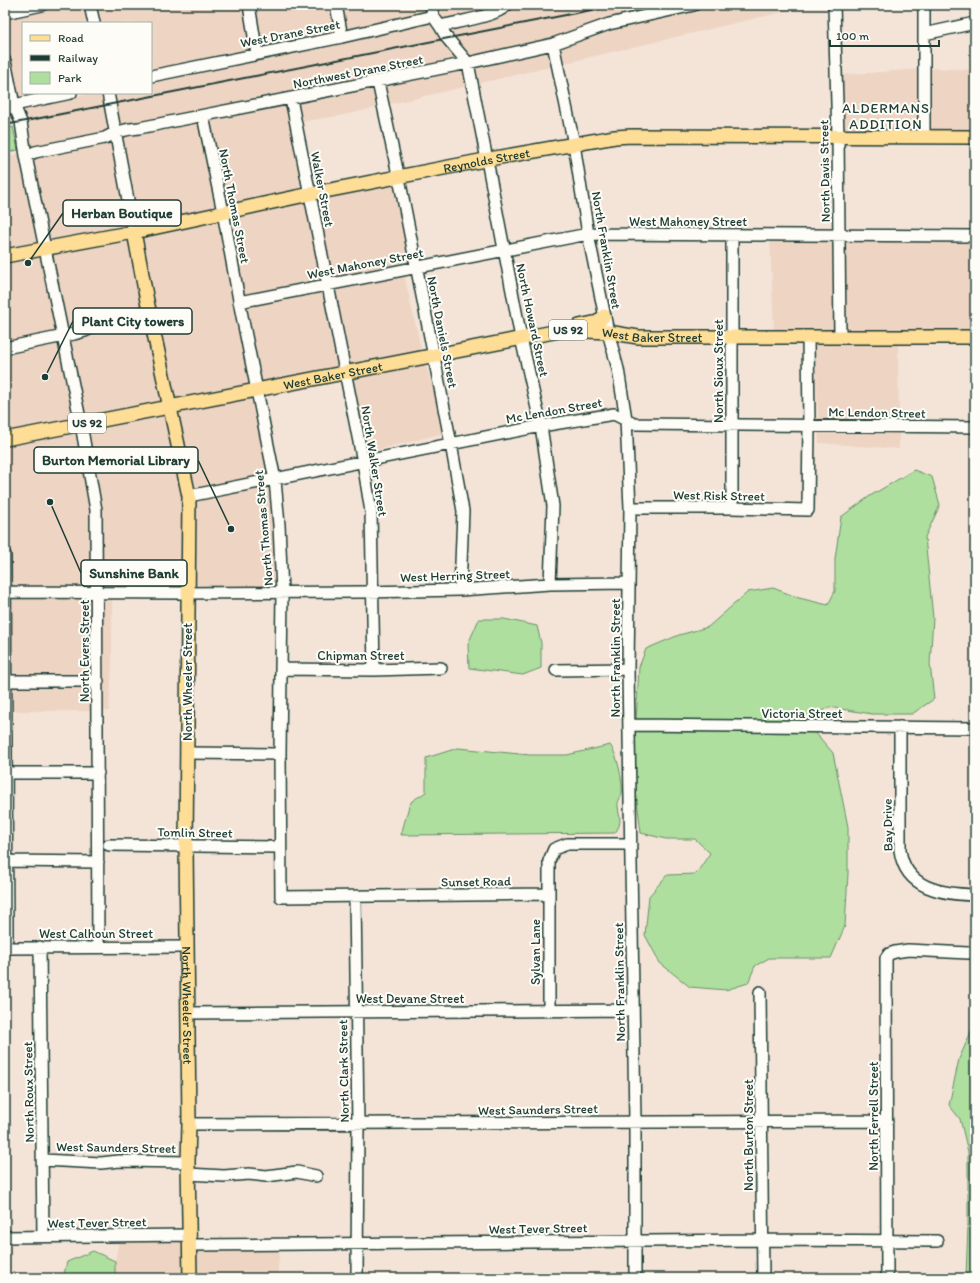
<svg xmlns="http://www.w3.org/2000/svg" width="980" height="1283" font-family="Itim,sans-serif">
  <style>
    .built { fill: #eed4c3 }
    .green { fill: #afdf9e; stroke: #678e69 }
    .lines { fill: none; stroke-linecap: round; stroke-linejoin: round }
    .minor-casing { stroke: #1f3d34; stroke-width: 14 }
    .major-casing { stroke: #1f3d34; stroke-width: 16 }
    .minor { stroke: #fdfcf7; stroke-width: 11 }
    .major { stroke: #fedd96; stroke-width: 13 }
    .rail { stroke: #1f3d34; stroke-width: 2 }
    .labels { text-anchor: middle; stroke-width: 4; stroke-linejoin: round; paint-order: stroke }
    .shield { fill: #fdfcf7; stroke: #62766e; stroke-width: 1 }
    .shield-label { font-size: 12px; font-weight: bold; fill: #1f3d34 }
    .street-label { font-size: 13px; fill: #1f3d34; stroke: #fdfcf7 }
    .neighbourhood-label { font-size: 14px; letter-spacing: 1px; fill: #1f3d34; stroke: #fdfcf7 }
    .leader { fill: none; stroke: #1f3d34; stroke-width: 1.5 }
    .callout-dot { fill: #1f3d34; stroke: #fdfcf7; stroke-width: 1.5 }
    .callout { fill: #fdfcf7; stroke: #1f3d34; stroke-width: 1.5 }
    .callout-label { font-size: 14px; text-anchor: middle; font-weight: bold; fill: #1f3d34 }
  </style>
  <rect width="100%" height="100%" fill="#f4e4d8"/>
  <filter id="ink" filterUnits="userSpaceOnUse"><feTurbulence type="fractalNoise" baseFrequency=".025" numOctaves="2"/><feDisplacementMap in="SourceGraphic" scale="8" xChannelSelector="R" yChannelSelector="G"/><feConvolveMatrix kernelMatrix="1 2 1 2 8 2 1 2 1" color-interpolation-filters="sRGB"/></filter>
  <g filter="url(#ink)">
    <!-- built -->
    <path class="built" d="M63,5H86L90,23H23V93H50L17,100L5,42V17Z
      M94,5H245L252,51L151,71V23H98Z
      M253,5H332L338,34L260,49Z
      M340,5H427L429,13L345,32Z
      M435,5H501L491,9L441,22L437,14Z
      M512,5H676L552,40L469,59L446,29Z
      M713,5H813L561,64L557,47L610,29Z
      M432,21L460,61L118,127L112,93H151V80Z
      M550,49L554,66L476,84L472,67Z
      M465,68L468,86L387,105L383,85Z
      M935,68L975,70V129L928,130V69Z
      M920,69L921,131L842,132L840,75Z
      M375,86L380,107L339,116L300,122L296,102Z
      M91,93H104L111,130L104,134L29,150L20,108Z
      M289,104L306,191L226,207L208,120Z
      M200,121L218,208L137,227L120,135Z
      M113,138L130,228L49,244L31,158Z
      M21,153L41,245L5,252V157Z
      M396,182L412,264L330,279L315,198Z
      M307,199L323,281L242,297L227,215Z
      M220,217L251,384L248,385V386L172,402L139,235Z
      M131,237L147,316L67,332L51,252Z
      M770,239L835,240L836,333H774Z
      M843,240H975V333H843Z
      M43,253L59,333L5,344V261Z
      M404,274L422,353L348,367L332,287Z
      M325,289L340,369L259,383L243,305Z
      M148,324L164,403L84,419L68,340L101,327Z
      M61,341L77,421L5,435V352Z
      M815,341H898L899,422L818,421Z
      M425,361L445,433L365,453L349,375Z
      M250,394L269,477L191,491L174,410Z
      M166,412L185,497L184,586L101,588L86,427Z
      M78,429L93,510L94,588L9,587L8,510L5,492V443Z
      M818,429L899,430V449L819,443Z
      M271,485L275,586H191L192,500Z
      M9,596H94V676L10,677Z
      M101,596H112V668L109,711H102Z
      M10,685H94V711H10Z
      M119,1239H186V1278H115V1261Z
      M280,1248L277,1278H194V1249Z"/>
    <!-- green -->
    <path class="green" d="M13,127L18,150L5,153V129Z
      M914,470L932,477L940,505L925,537L933,618L930,664L934,699L912,714H872L829,707L807,722L636,721L639,667L646,649L679,635L708,627L748,592L773,588L799,598L828,605L835,591V559L841,517L870,496Z
      M479,619H504L537,626L541,643V668L523,675L469,668L468,644Z
      M635,730L814,731L833,753L848,827V873L845,926L831,958H769L755,966L748,983L726,990L690,987L660,963L645,935L649,896L667,875L696,874L710,853L695,839H666L641,833L634,775Z
      M610,745C617,753 623,781 622,792C622,797 617,801 618,806C619,818 623,822 615,833L401,835L409,806L412,801L426,792V758L458,748L530,755H567Z
      M975,1023V1278H966L968,1225V1152L960,1119L949,1105L959,1059Z
      M93,1251L115,1261V1278H63L67,1262Z"/>
    <g class="lines">
      <defs>
        <path id="minor" d="M90,5L94,23
          M249,5L257,54
          M336,5L342,37
          M431,5L433,16L440,26L447,38L468,63L487,160L521,338L541,426L553,506L550,584
          M834,5L838,136L840,337
          M924,5V136
          M5,13L42,5
          M440,26C456,22 495,17 507,5
          M924,34L975,23
          M553,44L574,144L588,234L608,332L618,369L626,419L630,508L628,669L635,1122V1278
          M5,61L14,105L21,122L26,156L81,424L96,510L98,947
          M151,76L342,37L433,16
          M378,82L401,188L451,444L463,511L460,590
          M108,93L134,232
          M291,99L363,462L371,512L374,670
          M5,110L14,105L71,93
          M203,116L223,212L241,311L275,480L279,525L282,592L280,754L281,897L549,894
          M26,156L35,152L105,138C116,131 126,129 139,128L468,63L553,44L609,24L694,5
          M732,235V508
          M239,302L588,234L975,236
          M5,348L74,334L85,331L100,323L114,321L133,322L151,320
          M189,496L541,426L614,414L634,424L975,427
          M630,508H732L808,510L809,425L808,337
          M5,555L7,938L5,943
          M5,592L180,593L364,592L460,590L550,584L629,583
          M281,669L374,670L441,668
          M556,670L628,669
          M5,681H98
          M629,725L975,728
          M900,727V850C905,889 942,894 975,895
          M187,753L280,754
          M5,773H98
          M109,845L280,847
          M5,861L98,862
          M355,897L358,1125L357,1278
          M40,947L43,1236
          M5,948L187,947
          M760,992L763,1278
          M549,1011V861L554,849L567,844H631
          M188,1013L633,1010
          M189,1124L887,1121
          M43,1160L101,1163L119,1161L188,1162
          M188,1174L224,1176L249,1174L266,1176L297,1172L316,1176
          M5,1237L190,1235
          M190,1245L762,1240L937,1241
          M887,1278L886,958L889,954L895,952L908,950L968,953L975,952"/>
        <g id="major">
          <path id="s1" d="M134,232L147,301L189,496L186,846L189,1124L188,1162L190,1278"/>
          <path id="s2" d="M5,256L134,232L310,194L495,158L615,137L631,136L975,137"/>
          <path d="M579,326L598,322L604,316"/>
          <path id="s3" d="M5,439L564,330L608,332L638,337H975"/>
        </g>
      </defs>
      <!-- minor casing -->
      <use href="#minor" class="minor-casing"/>
      <!-- major casing -->
      <use href="#major" class="major-casing"/>
      <!-- minor -->
      <use href="#minor" class="minor"/>
      <!-- major -->
      <use href="#major" class="major"/>
      <!-- rail -->
      <path class="rail" d="M5,125L617,5"/>
    </g>
  </g>
  <g class="labels">
    <!-- shield labels -->
    <g class="shield">
      <rect x="549" y="320" width="38" height="20" rx="3"/>
      <rect x="68" y="413" width="38" height="20" rx="3"/>
    </g>
    <g class="shield-label">
      <text x="568" y="334">US 92</text>
      <text x="87" y="427">US 92</text>
    </g>
    <!-- street labels -->
    <g class="street-label">
      <text transform="translate(290 33) rotate(-11)" y="5">West Drane Street</text>
      <text transform="translate(358 71) rotate(-11)" y="5">Northwest Drane Street</text>
      <text dy="5" stroke="none"><textPath href="#s2" startOffset="491">Reynolds Street</textPath></text>
      <text transform="translate(824 171) rotate(-91)" y="5">North Davis Street</text>
      <text transform="translate(323 189) rotate(79)" y="5">Walker Street</text>
      <text transform="translate(235 206) rotate(79)" y="5">North Thomas Street</text>
      <text x="688" y="226">West Mahoney Street</text>
      <text transform="translate(607 250) rotate(80)" y="5">North Franklin Street</text>
      <text transform="translate(365 263) rotate(-11)" y="5">West Mahoney Street</text>
      <text transform="translate(533 320) rotate(78)" y="5">North Howard Street</text>
      <text transform="translate(443 332) rotate(79)" y="5">North Daniels Street</text>
      <text dy="5" stroke="none"><textPath href="#s3" startOffset="658">West Baker Street</textPath></text>
      <text transform="translate(718 371) rotate(-90)" y="5">North Sioux Street</text>
      <text dy="5" stroke="none"><textPath href="#s3" startOffset="334">West Baker Street</textPath></text>
      <text transform="translate(554 410) rotate(-10)" y="5">Mc Lendon Street</text>
      <text transform="translate(877 412) rotate(1)" y="5">Mc Lendon Street</text>
      <text transform="translate(375 461) rotate(81)" y="5">North Walker Street</text>
      <text transform="translate(719 495) rotate(1)" y="5">West Risk Street</text>
      <text transform="translate(263 528) rotate(-95)" y="5">North Thomas Street</text>
      <text transform="translate(455 575) rotate(-2)" y="5">West Herring Street</text>
      <text transform="translate(84 651) rotate(-90)" y="5">North Evers Street</text>
      <text x="361" y="660">Chipman Street</text>
      <text transform="translate(615 658) rotate(-90)" y="5">North Franklin Street</text>
      <text transform="translate(187 682) rotate(-90)" y="5">North Wheeler Street</text>
      <text x="802" y="718">Victoria Street</text>
      <text transform="translate(887 825) rotate(-91)" y="5">Bay Drive</text>
      <text transform="translate(195 832) rotate(1)" y="5">Tomlin Street</text>
      <text transform="translate(476 881) rotate(-1)" y="5">Sunset Road</text>
      <text x="96" y="938">West Calhoun Street</text>
      <text transform="translate(535 952) rotate(-90)" y="5">Sylvan Lane</text>
      <text transform="translate(619 982) rotate(-91)" y="5">North Franklin Street</text>
      <text x="410" y="1003">West Devane Street</text>
      <text dy="5" stroke="none"><textPath href="#s1" startOffset="779">North Wheeler Street</textPath></text>
      <text transform="translate(343 1071) rotate(-91)" y="5">North Clark Street</text>
      <text transform="translate(28 1092) rotate(-91)" y="5">North Roux Street</text>
      <text transform="translate(538 1109) rotate(-1)" y="5">West Saunders Street</text>
      <text transform="translate(873 1116) rotate(-90)" y="5">North Ferrell Street</text>
      <text transform="translate(748 1135) rotate(-90)" y="5">North Burton Street</text>
      <text transform="translate(116 1147) rotate(1)" y="5">West Saunders Street</text>
      <text transform="translate(97 1222) rotate(-1)" y="5">West Tever Street</text>
      <text transform="translate(538 1228) rotate(-1)" y="5">West Tever Street</text>
    </g>
    <!-- neighbourhood labels -->
    <g class="neighbourhood-label">
      <text x="886" y="113">ALDERMANS<tspan x="886" dy="16">ADDITION</tspan></text>
    </g>
  </g>
  <!-- callouts -->
  <path class="leader" d="M28 263L63 213M45 377L73 321M231 529L198 460M50 502L81 573"/>
  <g class="callout-dot">
    <circle cx="28" cy="263" r="4"/>
    <circle cx="45" cy="377" r="4"/>
    <circle cx="231" cy="529" r="4"/>
    <circle cx="50" cy="502" r="4"/>
  </g>
  <g class="callout">
    <rect x="63" y="200" width="118" height="26" rx="4"/>
    <rect x="73" y="308" width="119" height="26" rx="4"/>
    <rect x="34" y="447" width="164" height="26" rx="4"/>
    <rect x="81" y="560" width="106" height="26" rx="4"/>
  </g>
  <g class="callout-label">
    <text x="122" y="218">Herban Boutique</text>
    <text x="133" y="326">Plant City towers</text>
    <text x="116" y="465">Burton Memorial Library</text>
    <text x="134" y="578">Sunshine Bank</text>
  </g>
  <!-- margin -->
  <rect width="980" height="1283" fill="none" stroke="#fdfcf7" stroke-width="20"/>
  <rect x="10" y="10" width="960" height="1263" fill="none" stroke="#1f3d34" stroke-width="1.5" filter="url(#ink)"/>
  <!-- legend -->
  <rect x="22" y="22" width="130" height="72" fill="#fdfcf7" stroke="#a4b0a9"/>
  <rect x="30" y="35" width="20" height="6" fill="#fedd96" stroke="#a4b0a9"/>
  <text x="58" y="42" font-size="12" fill="#1f3d34">Road</text>
  <rect x="30" y="55" width="20" height="6" fill="#1f3d34" stroke="#a4b0a9"/>
  <text x="58" y="62" font-size="12" fill="#1f3d34">Railway</text>
  <rect x="30" y="72" width="20" height="12" fill="#afdf9e" stroke="#a4b0a9"/>
  <text x="58" y="82" font-size="12" fill="#1f3d34">Park</text>
  <!-- scale -->
  <path d="M830 40v6h109v-6" fill="none" stroke="#1f3d34" stroke-width="2"/>
  <text x="836" y="40" font-size="12" fill="#1f3d34" stroke="#fdfcf7" stroke-width="3" paint-order="stroke">100 m</text>
</svg>
